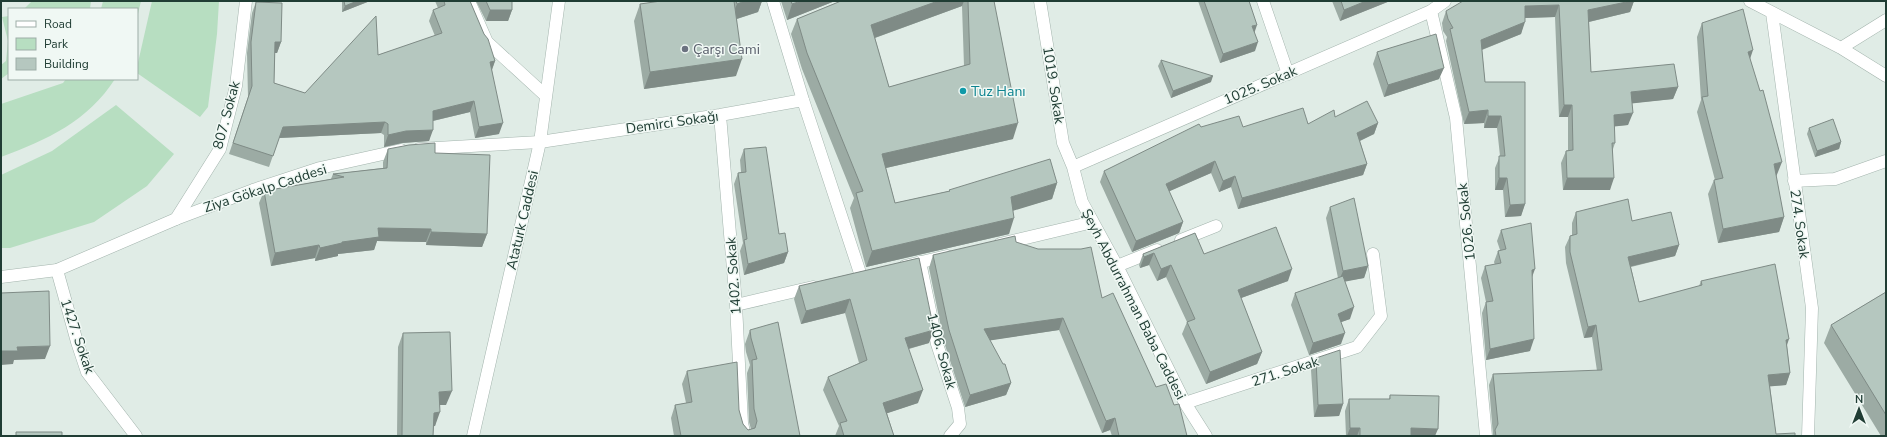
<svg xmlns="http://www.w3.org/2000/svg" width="1887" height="437" font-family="'Nunito Sans',sans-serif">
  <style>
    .green { fill: #b7dec1 }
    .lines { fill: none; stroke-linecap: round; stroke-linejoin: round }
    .pedestrian-casing { stroke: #a3b4ad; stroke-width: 13 }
    .minor-casing { stroke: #a3b4ad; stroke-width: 13 }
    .tertiary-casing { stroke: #a3b4ad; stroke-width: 13 }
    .pedestrian { stroke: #fff; stroke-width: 12 }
    .minor { stroke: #fff; stroke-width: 12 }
    .tertiary { stroke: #fff; stroke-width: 12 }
    .wall { fill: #9caba4; fill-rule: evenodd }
    .shaded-wall { fill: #7f8b86 }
    .building { fill: #b5c7bf; stroke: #7f8b86 }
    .worship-dot { fill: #6b7280; stroke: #f0f8f4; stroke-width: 1.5 }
    .culture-dot { fill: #0f9aa8; stroke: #f0f8f4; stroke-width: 1.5 }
    .labels { text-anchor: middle; stroke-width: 3; stroke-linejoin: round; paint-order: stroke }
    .worship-label { font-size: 14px; fill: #5b616d; stroke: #f0f8f4; text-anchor: start }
    .street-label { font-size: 14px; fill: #203d34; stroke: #f0f8f4 }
    .culture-label { font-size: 14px; fill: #0d838f; stroke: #f0f8f4; text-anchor: start }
  </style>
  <rect width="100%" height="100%" fill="#e0ece6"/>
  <!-- green -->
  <path class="green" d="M32,1H91L90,9H24Z
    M103,1H141L137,18V9H101Z
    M152,1H219L217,34L208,107L200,117L137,73V67Z
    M9,16V73L1,79V65L6,61L8,41L2,17Z
    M66,79H115C88,121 47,140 1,157V104L63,83Z
    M116,105L174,154L147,186L94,222L10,248H1V175L52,151Z"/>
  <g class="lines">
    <defs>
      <path id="pedestrian" d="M176,219L220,149L236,86L246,1"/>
      <path id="minor" d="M469,1L487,42L546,96
        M773,1L803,100L861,276
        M1040,1L1063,143L1073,167L1082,202L1117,266L1185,403L1206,436
        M1263,1L1288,74
        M1431,11L1456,118L1486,436
        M720,115L736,305L742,423L745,436
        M540,142L720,115L803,100
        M1073,167L1431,11L1445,1
        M1794,181L1835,179L1886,161
        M1181,240L1216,226
        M1000,244L1093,222
        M920,262L937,344L958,408L960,424L950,436
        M905,266L947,256
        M1117,266L1157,250
        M57,270L77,342L87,372L136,436
        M736,305L813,287
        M1185,403L1357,347L1381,316L1373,254
        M473,436L540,142L559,1"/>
      <path id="tertiary" d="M1750,1L1841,48L1886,76
        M1772,13L1812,308L1808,436
        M1841,48L1886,20
        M419,149L540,142
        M1,277L57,270L176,219L253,190L320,168L401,150"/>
    </defs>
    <!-- pedestrian casing -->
    <use href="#pedestrian" class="pedestrian-casing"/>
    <!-- minor casing -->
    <use href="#minor" class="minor-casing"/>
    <!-- tertiary casing -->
    <use href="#tertiary" class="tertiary-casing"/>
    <!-- pedestrian -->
    <use href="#pedestrian" class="pedestrian"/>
    <!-- minor -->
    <use href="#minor" class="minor"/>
    <!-- tertiary -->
    <use href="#tertiary" class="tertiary"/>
  </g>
  <!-- wall -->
  <path class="wall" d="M342,1H370L342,12Z
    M435,1H470L495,61L492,70L499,134L475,138L470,112L433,121L429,141L402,143L384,147V135L381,133L279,138L269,167L229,154L248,97L247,53L252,13L256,2L281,42L277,53H275L274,83L305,93L378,55L435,36L429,21L433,10L438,8Z
    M476,1H512V10L508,21H486Z
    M661,1H762L758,12L737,19L736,76L644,89L634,21L640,4Z
    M781,1H835L787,20Z
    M841,1H994L1013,139L886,168L895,203L949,191V190L1057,183L1052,199L1013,210L1009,234L866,267L850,208L854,198L802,69L791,34L797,19ZM962,6L964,66L889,87L875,38Z
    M1198,1H1249L1254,32L1255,51L1220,63Z
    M1332,1H1390L1340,21Z
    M1634,1L1630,12L1589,22L1591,72L1678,87L1673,99L1632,103L1628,125L1614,126L1615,143L1613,149L1610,190H1563L1561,163L1566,151L1568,150V117H1559L1555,17L1525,18L1521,34L1482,50L1485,82H1525V204L1521,216L1505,217L1503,190H1495V168L1500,156L1497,128H1484V123L1464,124L1446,41L1447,37L1443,31L1442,23L1446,11Z
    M1702,23L1750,58L1776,177L1784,217L1779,232L1718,243L1708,194L1714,180H1715L1697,112L1701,100L1697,37Z
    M1377,52L1439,79L1384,97L1373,64Z
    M1161,60L1211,82L1171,98L1158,66Z
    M1335,117L1378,123L1374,134L1360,141L1367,164L1363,175L1238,209L1231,187L1219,192L1211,173L1169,191L1183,222L1179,233L1132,252L1100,182L1104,171L1201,127H1243L1308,124Z
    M1809,128L1841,142L1839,149L1815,157L1807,134Z
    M388,149L435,153L487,234L482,247L426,245V242L377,241L374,250L338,254V256L315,261V258L271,266L259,203L264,191L331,179L333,174L383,168V162Z
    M744,149L779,234L788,252L784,263L744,275L740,251L743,243L734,184L738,173L741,172L740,160Z
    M1330,207L1368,266L1364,278L1345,281L1350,319L1341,322V344L1309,355L1291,305L1295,293L1338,278L1326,218Z
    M1576,212L1632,221L1679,245L1675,256L1631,267L1639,302L1699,286L1701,281L1787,346L1790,373L1786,385L1770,386L1776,434L1795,436H1493L1489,385L1493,374L1597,371L1592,337L1584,338L1566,263L1565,247L1570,236L1572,235V223Z
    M1501,230L1532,278L1530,351L1486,360L1482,313L1486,302L1481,278L1485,266L1495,265L1494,262L1498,251L1500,250L1497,241Z
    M1195,233L1204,254L1288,281L1241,298L1262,352L1257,364L1206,384L1182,334L1187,322L1166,277L1157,281L1149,265L1140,268L1139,265L1143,254Z
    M1016,242L1102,298L1156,387L1174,405L1187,436H1112L1110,430L1102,433L1059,330L990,340L1011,383L1006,395L965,407L944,342L929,268L933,255Z
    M919,258L929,343L909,349L918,403L887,413L894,436H835L839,426L823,390L828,377L859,363L845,313L801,324L794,299L799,286Z
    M1886,292V436H1881L1824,343L1831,325Z
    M750,330L800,436H674L671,418L675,405L686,403L682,384L687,371L739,410L743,424L748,430L751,429L749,422L747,373L750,365L746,352L745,344Z
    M403,333L446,405H440L435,426H434L433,436H397L398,347Z
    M1316,358L1343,404L1339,416L1314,417L1311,370Z
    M1390,395L1435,436H1346L1345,411L1349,399H1389Z"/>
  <!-- shaded-wall -->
  <path class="shaded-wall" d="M357,1H370L342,12L345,6Z
    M745,1H762L758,12L730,21L737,4Z
    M801,1H835L787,20L792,4Z
    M938,1H964L962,6L866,41L871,25Z
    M1366,1H1390L1340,21L1344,10Z
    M1631,1H1634L1630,12L1584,23L1588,10Z
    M1559,5L1555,17L1521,18L1525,6Z
    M490,10H512L508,21H486Z
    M1525,22L1521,34L1476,52L1481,40Z
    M1257,25L1254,34L1252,26Z
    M275,42H281L277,53H271Z
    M1258,42L1255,51L1220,63L1223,54Z
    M1753,50L1748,65V52Z
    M742,59L736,76L644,89L650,72Z
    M495,61L491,72L490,62Z
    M1444,68L1439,79L1384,97L1388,85Z
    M1213,76L1211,82L1171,98L1173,91Z
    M1678,87L1673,99L1627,104L1631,92Z
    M474,101L470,112L428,122L433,111Z
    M1564,105H1572L1568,117H1559Z
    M1488,110L1484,123L1464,124L1469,112Z
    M1633,113L1628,125L1610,127L1614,115Z
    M1488,116H1501L1497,128H1484Z
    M385,122L381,133L279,138L283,127Z
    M503,123L499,134L475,138L479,127Z
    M1018,123L1013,139L877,170L882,154Z
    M1378,123L1374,134L1353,144L1357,133Z
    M433,130L429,141L402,143L384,147L388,135L406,131Z
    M1841,142L1839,149L1815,157L1817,151Z
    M1215,161L1211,173L1161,195L1166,184Z
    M1782,162L1776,177L1774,164Z
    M1367,164L1363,175L1238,209L1242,198Z
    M1235,176L1231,187L1219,192L1223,181Z
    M1499,178H1507L1503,190H1495Z
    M1567,178H1614L1610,190H1563Z
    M1057,183L1052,199L1006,213L1011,197Z
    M1525,204L1521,216L1505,217L1510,205Z
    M1784,217L1779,232L1718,243L1723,229Z
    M1014,218L1009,234L866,267L872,251Z
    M1183,222L1179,233L1132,252L1136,241Z
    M378,228L431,229L426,242L377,241L374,250L338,254V256L315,261L320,248Z
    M431,232L487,234L482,247L426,245Z
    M319,245L315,258L271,266L275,253Z
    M1679,245L1675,256L1624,268L1628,257Z
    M788,252L784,263L744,275L748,264Z
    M1154,253L1149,265L1140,268L1144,257Z
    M1171,265L1166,277L1157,281L1161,269Z
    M1368,266L1364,278L1338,283L1343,271Z
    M1292,269L1288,281L1233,301L1238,290Z
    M1535,269L1531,280L1532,270Z
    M850,299L845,313L801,324L806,311Z
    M1354,307L1350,319L1333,325L1338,314Z
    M1063,318L1059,330L980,342L984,329Z
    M1596,325L1592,337L1584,338L1588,327Z
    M934,330L929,343L900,351L905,338Z
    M1345,333L1341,344L1309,355L1313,343Z
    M1534,339L1530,351L1486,360L1490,349Z
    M1789,339L1785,351L1786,340Z
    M50,346L45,359L14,360L13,364L1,365V351L17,347Z
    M1262,352L1257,364L1206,384L1210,372Z
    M1790,373L1786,385L1764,387L1768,375Z
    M1011,383L1006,395L965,407L970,395Z
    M923,390L918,403L879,416L883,403Z
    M452,391L446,405H434L439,392Z
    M1343,404L1339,416L1314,417L1318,405Z
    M440,412L435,426L429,427L434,413Z
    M1115,418L1110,430L1102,433L1106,421Z
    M1350,428H1360L1357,436H1347Z
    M1411,428L1438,429L1435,436H1408Z"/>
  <!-- building -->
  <path class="building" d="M344,1H357L345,6Z
    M444,1H470L484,34L488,39L495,61L490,62L503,123L479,127L474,101L433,111V130L406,131L388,135V124L385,122L283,127L273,156L233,143L252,86L251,42L256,2L282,3L281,42H275L274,83L305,93L376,16L378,55L442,33L433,10L445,5Z
    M486,1H512V10H490Z
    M661,1H734L742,59L650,72L640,4Z
    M736,1H745L737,4Z
    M791,1H801L792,4Z
    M841,1H938L871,25L889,87L970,64L968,1H994L1018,123L882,154L895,203L950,191L949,190L1050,159L1057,183L1011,197L1014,218L872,251L856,193L863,191L807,53L797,19Z
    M1204,1H1249L1257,25L1252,26L1258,42L1223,54Z
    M1341,1H1366L1344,10Z
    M1463,1H1631L1588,10L1591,72L1674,64L1678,87L1631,92L1633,113L1614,115L1615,143H1612L1614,178H1567L1566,151L1573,150L1572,105H1564L1559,5L1525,6V22L1481,40L1485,82H1525V204L1510,205L1507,178H1499V156H1505L1501,116H1488V110L1469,112L1450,29L1453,28L1448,19L1446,11Z
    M1743,9L1753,50L1748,52L1760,91L1763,90L1782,162L1774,164L1784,217L1723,229L1714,180L1723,178L1702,97L1708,96L1702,23Z
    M1436,34L1444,68L1388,85L1377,52Z
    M1161,60L1213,76L1173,91Z
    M1367,101L1378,123L1357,133L1367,164L1242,198L1235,176L1223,181L1215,161L1166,184L1183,222L1136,241L1104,171L1199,124L1201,127L1239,116L1243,127L1303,108L1308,124L1334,110L1335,117Z
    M1833,119L1841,142L1817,151L1809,128Z
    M435,143V153L490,155L487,234L431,232V229L378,228L379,237L342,242V243L320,248L319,245L275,253L264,191L344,177L333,174L387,168L388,149L409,145Z
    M766,147L779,234L785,233L788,252L748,264L744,240L747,239L738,173L746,172L744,149Z
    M1354,198L1368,266L1343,271L1330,207Z
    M1628,199L1632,221L1671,212L1679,245L1628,257L1639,302L1702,285L1701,281L1775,264L1789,339L1786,340L1790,373L1768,375L1776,434L1795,433V436H1496L1495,430L1498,424L1493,374L1602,370L1596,325L1588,327L1570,252V236L1577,234L1576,212Z
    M1531,223L1535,269L1532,270L1534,339L1490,349L1486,302L1493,301L1485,266L1501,263L1498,251L1506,249L1501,230Z
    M1276,227L1292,269L1238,290L1262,352L1210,372L1187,322L1195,319L1171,265L1161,269L1154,253L1144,257L1143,254L1195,233L1204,254Z
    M1015,236L1016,242L1038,249H1081L1091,247L1102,298L1113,293L1156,387L1166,384L1174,405L1179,404L1187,436H1119L1115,418L1106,421L1063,318L984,329L1003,364H1005L1011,383L970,395L949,330L933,255Z
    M919,258L934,330L905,338L923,390L883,403L894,436H844L840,423L847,421L828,377L867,360L850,299L806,311L799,286Z
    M1343,276L1354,307L1338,314L1345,333L1313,343L1295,293Z
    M49,291L50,346L17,347L18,351H1V293Z
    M1886,292V415L1831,325Z
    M778,322L800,436H681L675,405L692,402L687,371L737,362L739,410L743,424L748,430L755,428L757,421L754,409L752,360L757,359L751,338L750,330Z
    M450,332L452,391L439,392L440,412L434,413L433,436H402L403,333Z
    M1340,350L1343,404L1318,405L1316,358Z
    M1390,395L1439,396L1438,429L1411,428V436H1360V428H1350L1349,399H1390Z
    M16,432H62V436H16Z"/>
  <!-- markers -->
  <circle class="worship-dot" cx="685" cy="49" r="4"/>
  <circle class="culture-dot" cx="963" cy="91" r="4"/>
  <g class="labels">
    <!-- worship labels -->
    <g class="worship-label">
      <text x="693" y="54">Çarşı Cami</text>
    </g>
    <!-- street labels -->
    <g class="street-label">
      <text transform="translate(1054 85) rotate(81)" y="5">1019. Sokak</text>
      <text transform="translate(1260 85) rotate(-23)" y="5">1025. Sokak</text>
      <text transform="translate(226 115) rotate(-75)" y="5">807. Sokak</text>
      <text transform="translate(672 122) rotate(-8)" y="5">Demirci Sokağı</text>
      <text transform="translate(265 188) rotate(-18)" y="5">Ziya Gökalp Caddesi</text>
      <text transform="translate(522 220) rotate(-77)" y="5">Ataturk Caddesi</text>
      <text transform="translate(1466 222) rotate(-96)" y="5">1026. Sokak</text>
      <text transform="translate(1800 224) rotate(82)" y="5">274. Sokak</text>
      <text transform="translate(733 276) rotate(-94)" y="5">1402. Sokak</text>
      <text transform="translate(1134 304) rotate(63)" y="5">Şeyh Abdurrahman Baba Caddesi</text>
      <text transform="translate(78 336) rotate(71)" y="5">1427. Sokak</text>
      <text transform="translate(942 351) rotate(75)" y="5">1406. Sokak</text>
      <text transform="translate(1285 371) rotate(-18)" y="5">271. Sokak</text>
    </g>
    <!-- culture labels -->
    <g class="culture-label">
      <text x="971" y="96">Tuz Hanı</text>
    </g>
  </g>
  <!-- border -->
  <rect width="1887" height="437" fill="none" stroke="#203d34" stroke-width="4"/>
  <!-- legend -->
  <rect x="8" y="8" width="130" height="72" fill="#f0f8f4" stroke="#9dada7"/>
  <rect x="16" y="21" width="20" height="6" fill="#ffffff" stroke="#9dada7"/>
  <text x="44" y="28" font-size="12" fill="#203d34">Road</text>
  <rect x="16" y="38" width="20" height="12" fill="#b7dec1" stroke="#9dada7"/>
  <text x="44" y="48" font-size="12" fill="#203d34">Park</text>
  <rect x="16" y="58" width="20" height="12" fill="#b5c7bf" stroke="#9dada7"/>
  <text x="44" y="68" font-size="12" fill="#203d34">Building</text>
  <!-- north arrow -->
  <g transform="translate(1859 409)" stroke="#f0f8f4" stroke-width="3" paint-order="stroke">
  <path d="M0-3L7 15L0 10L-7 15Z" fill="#203d34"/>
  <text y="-6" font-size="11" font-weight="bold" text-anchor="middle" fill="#203d34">N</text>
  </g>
</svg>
